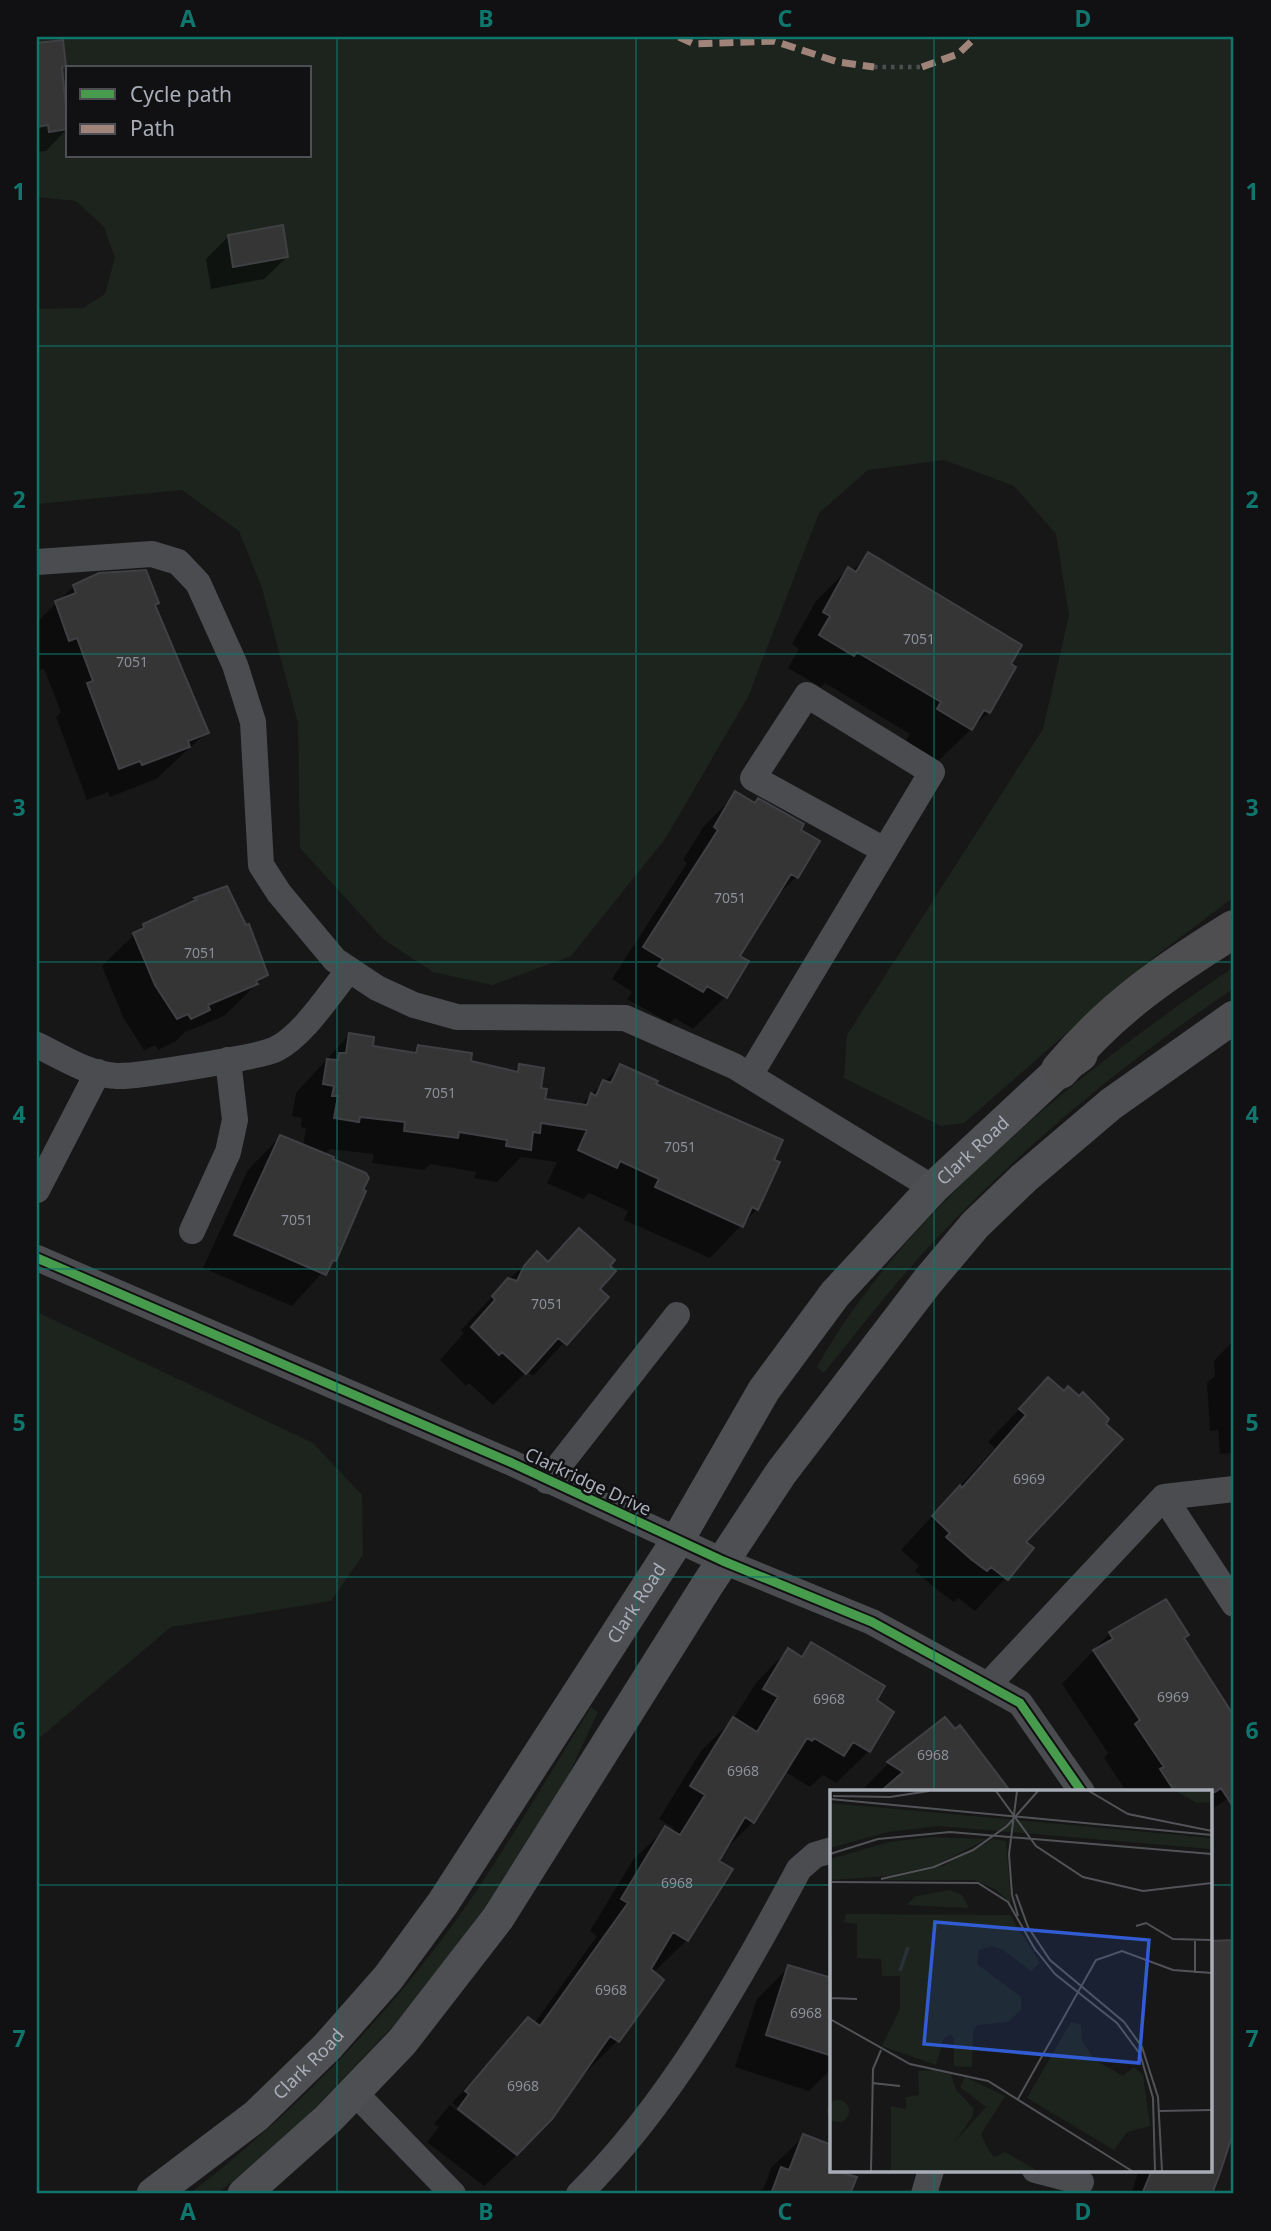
<svg xmlns="http://www.w3.org/2000/svg" width="1271" height="2231" font-family="'Noto Sans',sans-serif">
  <style>
    .green { fill: #1d241e; fill-rule: evenodd }
    .shadow { fill: #0007 }
    .building { fill: #353536; stroke: #3f4043; stroke-width: 2 }
    .lines { fill: none; stroke-linecap: round; stroke-linejoin: round }
    .path { stroke: #4d4e52; stroke-width: 4.5; stroke-dasharray: 3.5 5; stroke-linecap: butt }
    .minor { stroke: #4b4c50; stroke-width: 26 }
    .major { stroke: #4d4f52; stroke-width: 33 }
    .highway { stroke: #4e4e51; stroke-width: 38 }
    .quiet { stroke: #a18479; stroke-width: 7; stroke-dasharray: 14 7; stroke-linecap: butt }
    .cycleway-casing { stroke: #111113; stroke-width: 13 }
    .cycleway { stroke: #469c4c; stroke-width: 9 }
    .grid { fill: none; stroke: #0f766e; stroke-width: 2; stroke-opacity: 0.55 }
    .labels { text-anchor: middle; stroke-width: 5; stroke-linejoin: round; paint-order: stroke }
    .number-label { font-size: 14px; fill: #8b8f98 }
    .street-label { font-size: 18px; fill: #a8adb8; stroke: #111113 }
    .inset-river { fill: none; stroke: #2a3239; stroke-width: 3.5 }
    .inset-road { fill: none; stroke: #515357; stroke-width: 2 }
    .view { fill: #325cd3; fill-opacity: 0.15; stroke: #325cd3; stroke-width: 3.5 }
    .inset-edge { fill: none; stroke: #a8adb8; stroke-width: 3.5 }
    .neatline { fill: none; stroke: #0f766e; stroke-width: 2.5 }
    .grid-label { font-size: 23px; text-anchor: middle; font-weight: bold; fill: #0f766e }
  </style>
  <rect width="100%" height="100%" fill="#171717"/>
  <!-- green -->
  <path class="green" d="M37,37H1234V897L1149,961L964,1123L941,1126L844,1078L847,1035L1043,729L1069,615L1056,534L1014,486L944,460L868,470L819,513L748,697L665,839L571,956L492,985L433,972L383,939L300,848L298,723L262,588L239,531L182,490L37,504V309L83,308L105,294L115,258L104,227L76,201L37,197ZM68,68H310V156H68Z
    M1234,967V988C1127,1061 1026,1143 937,1238C897,1280 861,1327 824,1373L817,1367C903,1211 1088,1065 1234,967Z
    M37,1312L313,1443L362,1495L363,1555L331,1601L171,1627L37,1740Z
    M591,1707L598,1712L569,1774L477,1920L393,2026L296,2128L247,2171L216,2194H189C301,2108 400,2005 479,1887C518,1828 554,1767 591,1707Z"/>
  <!-- shadow -->
  <path class="shadow" d="M61,42L64,66L60,70L68,128L46,151L37,152V45Z
    M229,236L287,257L264,279L211,289L206,259Z
    M868,555L1008,665L989,712L938,761L906,741L910,734L825,683L821,687L788,668L799,649L792,644L816,601L848,569L852,571Z
    M74,586L154,606L207,732L156,779L110,797L108,792L87,800L56,717L61,712L44,669L37,671V622Z
    M736,794L798,830L796,877L772,901L738,956L725,997L693,1029L675,1018L670,1023L627,999L632,992L612,979L687,863L683,860L704,826Z
    M195,899L266,975L224,1016L185,1032L176,1041L158,1050L156,1045L144,1050L123,1017L102,966L144,925Z
    M349,1035L371,1048L411,1054L418,1047L513,1073L520,1066L543,1100L580,1106L620,1066L654,1085L757,1209L710,1258L624,1220L628,1211L589,1193L583,1199L547,1183L557,1162L521,1157L497,1182L474,1178L476,1172L430,1164L424,1170L372,1163L374,1154L330,1149L323,1156L334,1260L292,1306L203,1268L248,1170L280,1137L303,1147L306,1128L301,1127L302,1118L292,1116L296,1093Z
    M579,1230L598,1290L606,1297L533,1376L527,1371L493,1405L469,1383L466,1386L440,1360L464,1333L461,1330L508,1280L537,1254L547,1262Z
    M1234,1340V1453L1220,1454L1218,1430L1210,1431L1207,1383L1215,1376L1214,1361Z
    M1048,1379L1024,1542L1032,1549L975,1611L958,1598L954,1602L940,1592L915,1571L919,1566L901,1550L995,1448L988,1442Z
    M1110,1633L1183,1639L1234,1719V1795L1210,1810V1792H1127L1104,1758L1108,1753L1062,1684Z
    M811,1644L875,1700L869,1751L836,1783L823,1775L810,1787L784,1771L753,1822L721,1854L687,1940L653,1973L662,1980L617,2041L585,2073L581,2071L576,2078L579,2081L530,2143L484,2186L427,2142L439,2127L434,2124L450,2105L516,2156L518,2154L452,2103L528,2020L534,2024L597,1936L590,1931L633,1860L666,1828L671,1832L674,1828L659,1819L701,1751L734,1718L756,1683L788,1650L799,1657Z
    M945,1719L1004,1792H860L888,1764Z
    M1234,1942V2124L1215,2180L1209,2194H1131L1139,2170H1210V1943Z
    M789,1967L832,1980V2068L809,2091L735,2067L757,1999Z
    M804,2136L832,2170H849L847,2175L855,2178L848,2194H757L764,2188L771,2168Z"/>
  <!-- building -->
  <path class="building" d="M63,40L66,66L62,67L68,129L49,132L48,125L37,127V43Z
    M283,225L288,257L233,267L228,235Z
    M868,552L1022,645L1011,664L1016,667L990,713L984,710L972,730L937,709L941,702L857,652L854,656L819,635L830,616L823,612L848,567L856,572Z
    M146,570L159,603L155,605L209,733L188,741L190,747L142,765L140,761L119,769L87,683L93,681L77,638L69,641L55,601L76,593L73,585L99,573Z
    M735,791L755,803L758,798L804,824L801,830L820,841L798,878L791,874L740,956L749,961L727,998L707,986L703,992L658,966L663,959L643,947L718,830L714,827Z
    M227,886L246,925L249,924L268,975L256,981L258,984L208,1005L210,1010L191,1019L188,1014L177,1019L155,985L133,933L144,928L143,924L196,900L194,898Z
    M349,1033L374,1037L373,1046L416,1053L418,1045L472,1053L471,1061L518,1072L519,1064L544,1068L541,1088L547,1089L545,1099L587,1105L591,1093L596,1096L603,1080L611,1083L620,1064L658,1081L656,1084L783,1140L774,1160L780,1162L758,1210L752,1207L743,1227L655,1187L659,1179L620,1161L617,1168L578,1150L587,1130L541,1123L540,1133L533,1132L531,1150L506,1146L507,1140L459,1132L458,1138L404,1131L405,1122L360,1117L359,1122L334,1118L338,1096H332L334,1086L323,1084L327,1059L338,1060L339,1053H346Z
    M280,1135L334,1157L333,1159L366,1173L369,1178L363,1190L366,1191L336,1261L333,1260L326,1275L234,1235Z
    M579,1228L615,1260L610,1266L616,1271L600,1289L609,1297L567,1345L558,1338L526,1374L502,1352L499,1355L471,1327L495,1300L492,1296L508,1278L517,1281L524,1266L537,1251L548,1262Z
    M1048,1377L1064,1391L1068,1386L1079,1396L1083,1392L1109,1419L1106,1424L1123,1439L1026,1542L1034,1548L1008,1580L991,1567L987,1571L972,1560L946,1537L950,1533L932,1516L960,1485L962,1488L1026,1415L1019,1409Z
    M1166,1599L1189,1635L1184,1638L1234,1716V1808L1221,1788L1215,1792H1175L1160,1769L1164,1767L1135,1724L1140,1720L1093,1650L1113,1639L1109,1632Z
    M811,1642L885,1686L877,1700L894,1712L870,1752L853,1742L844,1756L814,1738L812,1741L807,1738L754,1823L745,1817L719,1861L733,1869L688,1941L673,1932L651,1969L664,1980L619,2042L610,2036L552,2119L517,2155L458,2109L469,2094L465,2091L528,2017L540,2026L628,1903L621,1899L665,1826L680,1835L705,1795L690,1786L733,1717L757,1732L778,1697L763,1689L788,1648L802,1657Z
    M945,1717L955,1729L960,1725L1011,1792H880L903,1772L887,1762Z
    M1234,1940V2130L1221,2170L1212,2194H1142L1152,2170H1210V1941Z
    M788,1965L832,1978V2056L766,2035Z
    M803,2134L832,2145V2170L857,2177L850,2194H771L781,2167L789,2170Z"/>
  <g class="lines">
    <!-- path -->
    <path class="path" d="M874,67H922"/>
    <!-- minor -->
    <path class="minor" d="M37,562L152,554L178,562L198,583L235,665L253,722L261,865L279,893L335,960L377,988L414,1005L457,1017L625,1018L734,1066L933,1188
      M37,1045C62,1057 89,1075 117,1076C136,1077 260,1057 276,1049C303,1036 330,993 349,970
      M750,1075L932,772L807,695L753,778L884,850
      M37,1190L98,1072
      M192,1231L228,1152L235,1120L228,1060
      M37,1258L512,1463L723,1561L872,1622L1020,1703L1082,1792
      M547,1481L677,1315
      M1164,1497L1234,1604
      M988,1685L1164,1497L1234,1489
      M354,2092L453,2194
      M1035,2170L1081,2182
      M579,2194C669,2105 739,1981 799,1869L815,1855L832,1850
      M924,2194L931,2170"/>
    <!-- major -->
    <g class="major">
      <path id="s1" d="M153,2194L256,2116L327,2047L388,1978L443,1903L677,1541L764,1390L835,1294L933,1188L1060,1070L1081,1055"/>
      <path d="M244,2194L328,2119L402,2042L498,1918L706,1587L781,1473L927,1282L975,1225L1024,1178L1111,1104L1234,1017"/>
    </g>
    <!-- highway -->
    <path class="highway" d="M1060,1070C1112,1008 1166,971 1234,929"/>
    <!-- quiet -->
    <path class="quiet" d="M679,37L694,44L774,41L838,62L874,67
      M922,67L958,54L976,37"/>
    <defs>
      <path id="cycleway" d="M37,1258L512,1463L723,1561L872,1622L1020,1703L1082,1792"/>
    </defs>
    <!-- cycleway casing -->
    <use href="#cycleway" class="cycleway-casing"/>
    <!-- cycleway -->
    <use href="#cycleway" class="cycleway"/>
  </g>
  <!-- grid -->
  <path class="grid" d="M337,37V2194M636,37V2194M934,37V1792M37,346H1234M37,654H1234M37,962H1234M37,1269H1234M37,1577H1234M37,1885H832M1210,1885H1234M934,2170V2194"/>
  <g class="labels">
    <!-- number labels -->
    <g class="number-label">
      <text x="919" y="644">7051</text>
      <text x="132" y="667">7051</text>
      <text x="730" y="903">7051</text>
      <text x="200" y="958">7051</text>
      <text x="440" y="1098">7051</text>
      <text x="680" y="1152">7051</text>
      <text x="297" y="1225">7051</text>
      <text x="547" y="1309">7051</text>
      <text x="1029" y="1484">6969</text>
      <text x="1173" y="1702">6969</text>
      <text x="829" y="1704">6968</text>
      <text x="933" y="1760">6968</text>
      <text x="743" y="1776">6968</text>
      <text x="677" y="1888">6968</text>
      <text x="611" y="1995">6968</text>
      <text x="806" y="2018">6968</text>
      <text x="523" y="2091">6968</text>
    </g>
    <!-- street labels -->
    <g class="street-label">
      <text dy="6" stroke="none"><textPath href="#s1" startOffset="1337">Clark Road</textPath></text>
      <text transform="translate(588 1482) rotate(25)" y="6">Clarkridge Drive</text>
      <text dy="6" stroke="none"><textPath href="#s1" startOffset="770">Clark Road</textPath></text>
      <text dy="6" stroke="none"><textPath href="#s1" startOffset="203">Clark Road</textPath></text>
    </g>
  </g>
  <!-- overview -->
  <g transform="translate(830 1790)">
    <rect width="382" height="382" fill="#171717"/>
    <path d="M346,1H381V12L367,13ZM0,13L382,48L381,59L109,36L58,42L0,58ZM101,47L157,49L106,75L58,86L0,90V69L59,52ZM163,49L176,51L181,113L165,99L144,90H53L113,76ZM120,100L132,105L139,118L76,115L86,106ZM16,124L180,125L210,173L201,181L173,160L162,156L149,160L147,174L191,207V220L178,232L147,235L143,241L142,277L124,276V248L120,245L114,248L106,275L52,256L70,219V186H52L51,169L27,168V134L14,132ZM241,232L251,235L252,251L265,270L293,286L304,277L313,285L320,336L297,342L284,360L197,308ZM105,280L120,282L126,300L143,318V326L123,354L156,317L130,297L135,287L175,306L151,344L159,361L164,367L175,362L208,381H61V316L76,319V307L89,305L88,281ZM-3 321a11 11 0 1 1 22 0a11 11 0 1 1-22 0Z" fill="#1d241e"/>
    <path class="inset-river" d="M70,181L78,157"/>
    <path class="inset-road" d="M166,1L206,56L253,87L313,101L382,93M259,1L298,24L382,41M3,6L60,7L99,1M0,9L382,45M0,64L48,49L120,42L382,64M51,89L104,77L143,60L177,36L208,1M2,92L148,93L178,112L206,161M186,104L198,137L220,170L294,232L312,257L328,307L332,381M182,105L188,126M182,105L179,64L187,1M306,136L316,133L343,149L382,150M0,138L1,230M365,151V183M205,159L225,184L287,233L310,264L323,308L325,381M1,208L27,209M0,229L80,274L158,291L302,381M42,293L70,296M188,309L266,170L292,161L343,180L382,183M329,321L382,320M41,381L43,279L51,260"/>
    <path class="view" d="M105,132L319,150L309,273L94,254Z"/>
    <rect width="382" height="382" class="inset-edge"/>
  </g>
  <!-- border -->
  <rect width="1271" height="2231" fill="none" stroke="#111113" stroke-width="77"/>
  <!-- legend -->
  <rect x="66" y="66" width="245" height="91" fill="#111113" stroke="#4d4f55" stroke-width="2"/>
  <rect x="80" y="89" width="35" height="10" fill="#469c4c" stroke="#4d4f55" stroke-width="2"/>
  <text x="130" y="102" font-size="21" fill="#a8adb8">Cycle path</text>
  <rect x="80" y="124" width="35" height="10" fill="#a18479" stroke="#4d4f55" stroke-width="2"/>
  <text x="130" y="136" font-size="21" fill="#a8adb8">Path</text>
  <rect x="38" y="38" width="1194" height="2154" class="neatline"/>
  <g class="grid-label">
    <text x="188" y="27">A</text>
    <text x="486" y="27">B</text>
    <text x="785" y="27">C</text>
    <text x="1083" y="27">D</text>
    <text x="19" y="200">1</text>
    <text x="1252" y="200">1</text>
    <text x="19" y="508">2</text>
    <text x="1252" y="508">2</text>
    <text x="19" y="816">3</text>
    <text x="1252" y="816">3</text>
    <text x="19" y="1123">4</text>
    <text x="1252" y="1123">4</text>
    <text x="19" y="1431">5</text>
    <text x="1252" y="1431">5</text>
    <text x="19" y="1739">6</text>
    <text x="1252" y="1739">6</text>
    <text x="19" y="2047">7</text>
    <text x="1252" y="2047">7</text>
    <text x="188" y="2220">A</text>
    <text x="486" y="2220">B</text>
    <text x="785" y="2220">C</text>
    <text x="1083" y="2220">D</text>
  </g>
</svg>
